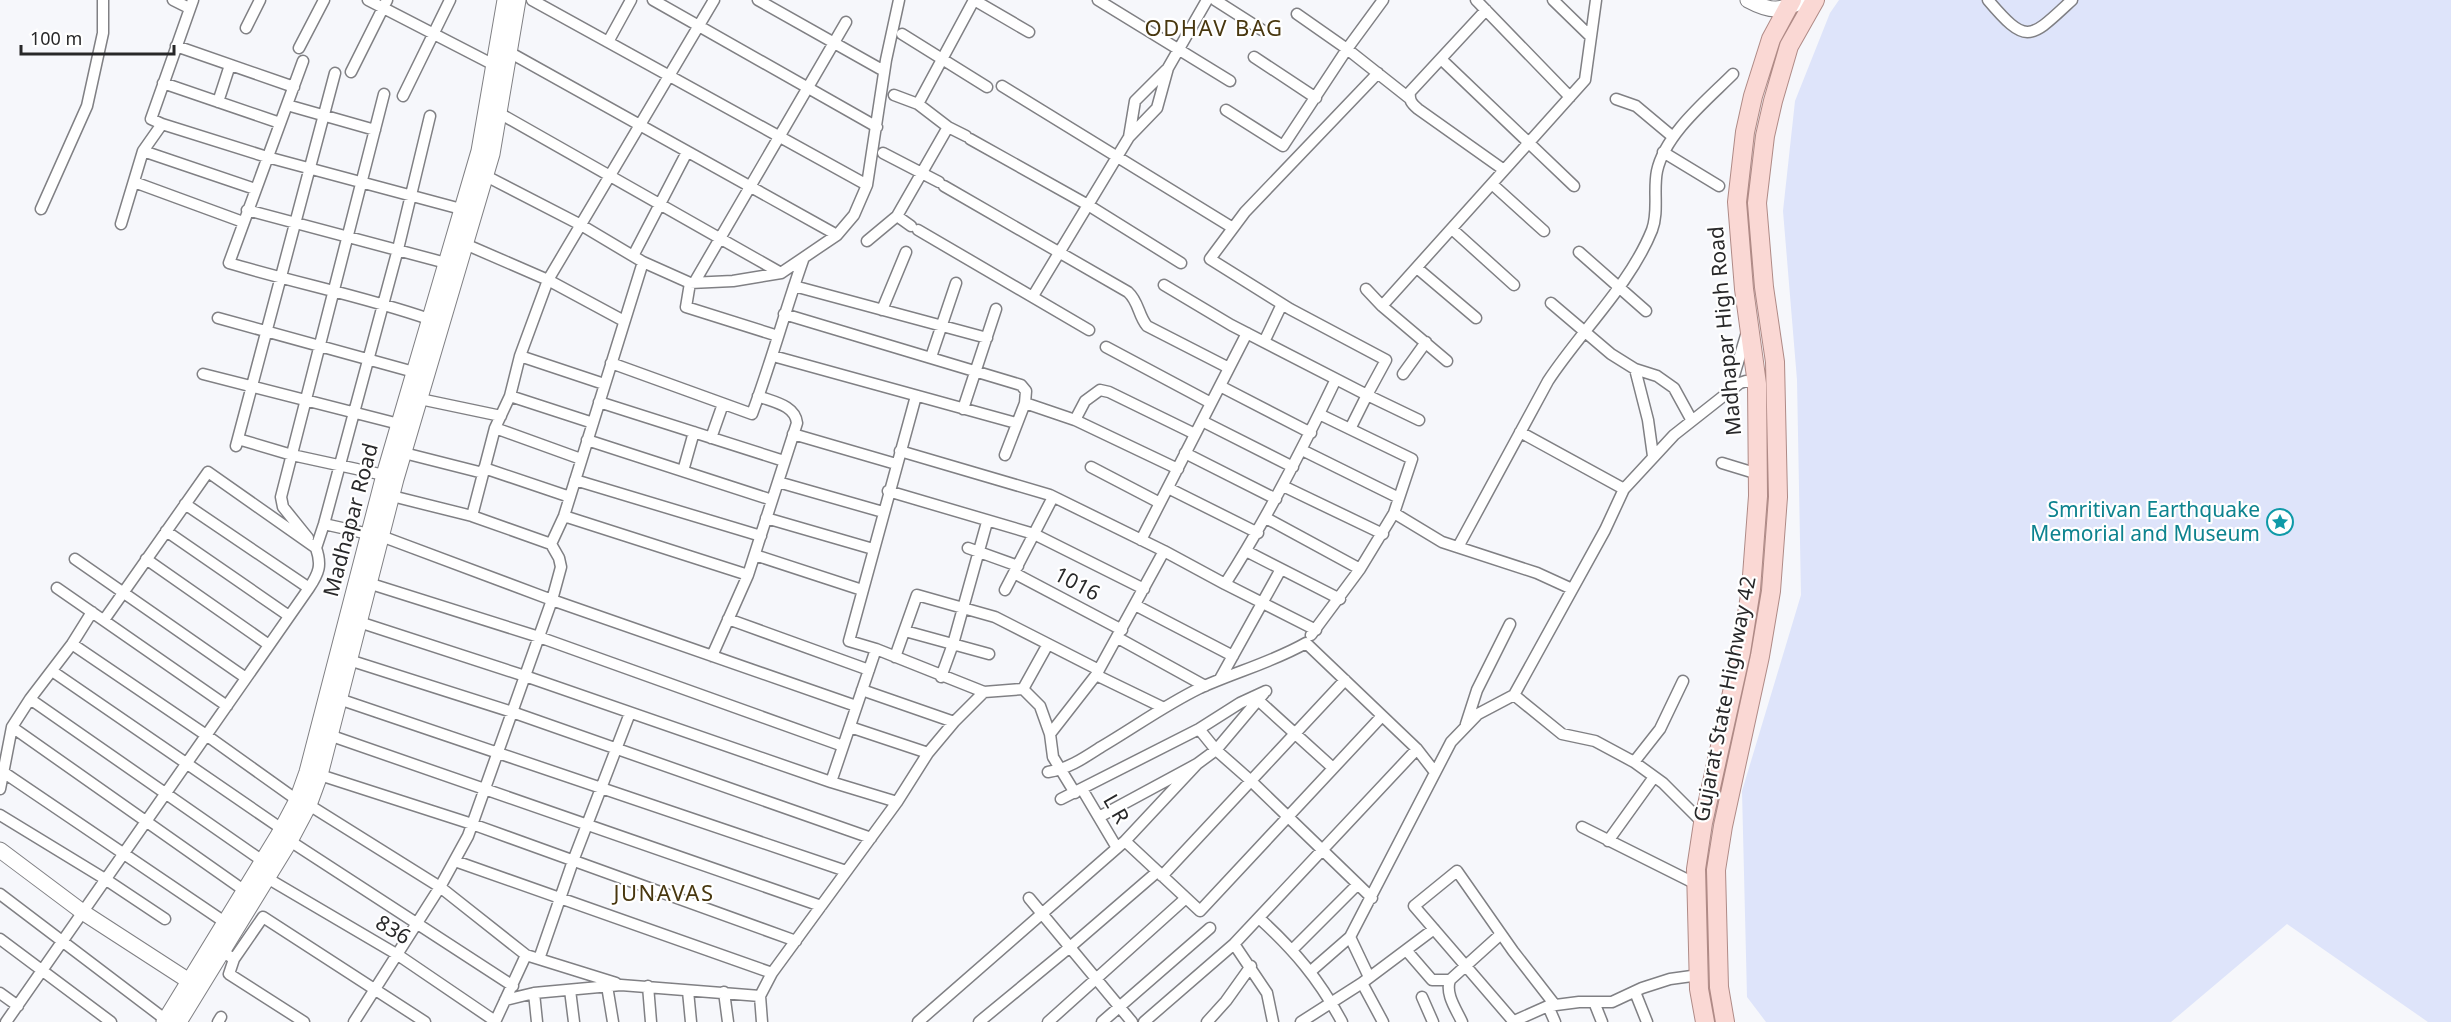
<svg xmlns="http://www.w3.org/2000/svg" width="2451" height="1022" font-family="'Noto Sans',sans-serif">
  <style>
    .green { fill: #dee4fa }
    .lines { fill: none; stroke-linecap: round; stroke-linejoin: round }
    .street-casing { stroke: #808084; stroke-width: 13 }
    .secondary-casing { stroke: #808084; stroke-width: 17 }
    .primary-casing { stroke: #af8a86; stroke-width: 20 }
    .street { stroke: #fff; stroke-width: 10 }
    .secondary { stroke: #fff; stroke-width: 15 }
    .primary { stroke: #fad8d4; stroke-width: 18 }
    .labels { text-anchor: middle; stroke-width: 4.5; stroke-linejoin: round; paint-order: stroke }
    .street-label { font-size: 21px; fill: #282829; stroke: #fff }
    .culture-label { font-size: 21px; fill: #0d838f; stroke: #fff; text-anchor: end }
    .neighbourhood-label { font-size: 22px; letter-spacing: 1.5px; fill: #48370f; stroke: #fff }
  </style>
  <rect width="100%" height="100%" fill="#f6f7fb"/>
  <!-- green -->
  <path class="green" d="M1839,0H2451V1022H2428L2287,924L2171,1022H1766L1747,997L1742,791L1801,595L1797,380L1783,211L1795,101L1830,13Z"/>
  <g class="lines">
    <defs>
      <path id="street" d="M173,0L189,8
        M368,0L494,65
        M532,0L867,185
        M653,0L877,127
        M758,0L884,71
        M974,0L1029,32
        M1098,0L1230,81
        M1215,0L1262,30
        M1476,0L1570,97
        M1553,0L1591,37
        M1988,0C2027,46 2030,39 2072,0
        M1486,10L1410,92C1409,100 1411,103 1418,109L1504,170
        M1297,14L1347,49L1409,98
        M246,28L260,0
        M902,34L987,87
        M608,42L631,0
        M176,46L294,87
        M299,48L324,0
        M509,52L837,235
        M1254,57L1316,98
        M1441,59L1574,186
        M303,61L229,263C295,283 363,296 429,319
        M351,72L387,0
        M163,83L280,123
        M1002,86L1233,228
        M894,95L918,104L948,127L966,136
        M403,96L450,0
        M1616,99L1636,106L1673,137
        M218,102L230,65
        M918,104L974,0
        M287,105L375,130
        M1226,110L1283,146L1347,49L1383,0
        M499,113L781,273
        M162,124L267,157L461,209
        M1129,137L1135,101L1166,70
        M970,139L1088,205L1181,263
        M143,151L255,189
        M1663,152L1719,186
        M883,153L939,182
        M486,176L581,225L643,262L690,283L733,281L781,273L837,235L854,215L867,185L886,60L899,0
        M134,182L243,222
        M1492,184L1544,231
        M944,186L1128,292C1139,302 1138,315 1147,326L1229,368
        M41,209L87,106L103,33V0
        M247,210L446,263
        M897,216L911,226
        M121,224L143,151L162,124L151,119L193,0
        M1452,229L1514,285
        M918,230L1089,330
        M867,241L897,216L948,127
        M465,244L548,280L624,321
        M1579,252L1646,311
        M633,256L687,152
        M1417,268L1476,318
        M690,283L686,307L778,336
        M694,283L846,22
        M1164,285L1231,325L1367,395L1386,360L1290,309L1210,259L1245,212L1378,73
        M794,286L987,338
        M1366,289L1382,306L1447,361
        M1033,296L1129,137L1157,108L1168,68L1207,0
        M1551,303L1611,354L1635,369L1657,376L1674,388L1691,419
        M1382,306L1585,80L1596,0
        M882,310L906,252
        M784,314L1021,385L1026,391L1025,403L1005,455
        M218,318L414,372
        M1264,342L1282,304
        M1106,347L1211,403
        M520,356L604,384
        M773,356L1016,423
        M931,357L956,283
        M611,363L752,414C771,363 785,311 803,260
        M1635,369L1648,420L1653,456
        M203,374L399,424
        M1403,374L1426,342
        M1220,386L1311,433
        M1730,389L1747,332
        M510,396L593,423
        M916,396L849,641L876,649L984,692
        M420,399L501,416
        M599,402L784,461
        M1025,403L1075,420L1178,469
        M963,409L996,309
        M1319,414L1412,459L1399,498
        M1075,420L1085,401L1100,390L1109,392L1195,434
        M1202,421L1293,467
        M495,428L581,459
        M1350,429L1367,395L1419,420
        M1520,432L1624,489
        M793,434L896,464
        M711,438L723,404
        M238,439L292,455L384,475
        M587,440L772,500
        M236,446L335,73
        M1302,450L1399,498L1394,513L1442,542L1537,573L1572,589
        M900,451L1050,495L1164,551L1225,584L1316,630
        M404,453L483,473
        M1185,453L1276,499
        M1722,463L1758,474
        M1091,467L1160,503
        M484,468L570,497
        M683,471L694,432
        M575,480L761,536
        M778,482L883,512
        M1283,486L1383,534
        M1168,488L1258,533
        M888,491L1034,534L1144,589
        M392,496L472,516L551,544
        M185,504L309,588
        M472,516L495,428L510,396L520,356L548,280L714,0
        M564,516L748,575
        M766,518L873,549
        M1266,518L1360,569
        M324,524L369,534
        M166,531L289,616
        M381,536L552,600L856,706
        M308,538L283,507L281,497L384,94
        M1141,540L1247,333
        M1458,547L1548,381C1580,332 1630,285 1652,230C1659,212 1653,190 1657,171C1665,134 1707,100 1733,74
        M316,548L324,524L398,249L430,116
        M968,548L1018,566
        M1246,551L1340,599
        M755,555L862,590
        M75,559L246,678
        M146,559L269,645
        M1014,573L1122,630
        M368,583L539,637L843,746
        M1225,584C1267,519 1302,450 1336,379
        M57,588L227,706
        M1005,590L1053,497
        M1135,605L1233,656
        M728,619L869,670
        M359,622L525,676L831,782L897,802
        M905,631L989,654
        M1311,635L1360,569L1394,513
        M1118,638L1205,686
        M72,644L206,735L297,800
        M712,656L748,575L797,423C795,405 773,402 758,396
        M895,657L917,595L995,617L1099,670
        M349,660L512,712L871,838
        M52,671L282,829
        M1096,675L1162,707
        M941,677L953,644L987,522
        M1220,679L1281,569
        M1023,689L1048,644
        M862,690L954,722
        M1514,695L1562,734L1595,741L1634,762L1660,729L1683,681
        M30,699L267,864
        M339,699L846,871
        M1258,700L1333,768
        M1466,724L1477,690L1510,624
        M12,727L245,891
        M850,727L928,753
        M1199,729L1216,750L1250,780L1372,898
        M1050,734L1096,675L1164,551
        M329,735L821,906
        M1634,762L1663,783L1703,823
        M3,772L226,923
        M1048,772C1068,769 1084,758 1101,747C1135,727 1165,705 1200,688C1235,672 1273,662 1306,643L1417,749L1434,771
        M320,775L472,824L796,941
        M831,782L876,649
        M0,789L12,727L30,699L72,644L92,612
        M1082,789L1117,848
        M1061,799L1199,729L1240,703L1266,691
        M309,805L440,887L526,955
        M0,815L105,879L165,919
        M1099,817L1197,764L1216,750L1264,693
        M1582,827L1696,884
        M290,841L513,986
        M1125,841L1200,911L1382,716
        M1608,841L1654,777
        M455,861L772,973
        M1162,876L1345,680
        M267,878L398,955L495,1021
        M0,894L166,1020
        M1029,898L1132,1022
        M1259,918C1294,950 1319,979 1342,1022
        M0,939L111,1022
        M1234,944L1267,993L1273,1022
        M1293,949L1357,885
        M1406,950L1432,980H1450
        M223,952L234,959L263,917L425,1022
        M234,959L229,974L304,1022
        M539,959L573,861L630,713
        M1311,971L1350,937
        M1369,977L1350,937L1451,742L1478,714L1514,695L1605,530L1624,489L1674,435L1740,383L1746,381L1757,384
        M1362,983L1383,1022
        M607,986L613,1022
        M648,986L651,1022
        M570,990L574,1022
        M688,991L691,1022
        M724,992L728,1022
        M1635,992L1647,1022
        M0,993L18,1006
        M534,993L537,1022
        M1422,997L1433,1022
        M505,1000L534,993L621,985L760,996
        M1594,1002L1602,1022
        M1548,1006L1555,1022
        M6,1022L309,588C319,573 322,565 316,548L208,472L104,620
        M218,1022L221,1017
        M354,1022L440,887L468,836L552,600L561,567L559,558L551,544L564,516L643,262
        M495,1022L526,955L616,983
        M762,1022L760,996L772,973L897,802L928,753L954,722L984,692L1023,689L1040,706L1050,734L1053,757L1075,793
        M918,1022L1125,841L1197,764
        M979,1022L1070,947L1157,872
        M1048,1022L1186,898
        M1102,1022L1210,928
        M1144,1022L1234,944L1417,749
        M1207,1022L1226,1001L1251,966
        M1301,1022L1362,983L1434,929
        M1462,1022C1456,1009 1445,994 1450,980L1501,934
        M1512,1022L1548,1006L1579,1002H1612L1642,988L1670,979L1699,975
        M1514,1022L1414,906L1457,871L1513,951L1555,1005"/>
      <path id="secondary" d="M1748,0C1772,13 1780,11 1805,0
        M0,850L84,913L189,981
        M164,1022L279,834L297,800L307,772L384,475L479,151L505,0
        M179,1022L290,841L309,805L320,775L396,479L492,154L518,0"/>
      <path id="primary" d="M1705,1022L1699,989L1696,869L1703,823L1741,652L1751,589L1758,496L1757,384L1744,289L1737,202L1745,132L1753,96L1771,39L1792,0
        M1725,1022L1719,987L1716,870L1723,826L1760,656L1771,591L1778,497L1775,362L1764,287L1757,203L1765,136L1773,101L1789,46L1815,0"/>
    </defs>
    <!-- street casing -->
    <use href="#street" class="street-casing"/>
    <!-- secondary casing -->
    <use href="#secondary" class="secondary-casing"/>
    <!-- primary casing -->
    <use href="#primary" class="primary-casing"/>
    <!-- street -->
    <use href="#street" class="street"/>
    <!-- secondary -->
    <use href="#secondary" class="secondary"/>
    <!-- primary -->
    <use href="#primary" class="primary"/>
  </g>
  <!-- icons -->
  <defs>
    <symbol id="sight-ring" viewBox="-11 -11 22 22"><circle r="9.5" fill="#fff" stroke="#0f9aa8" stroke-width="1.5"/><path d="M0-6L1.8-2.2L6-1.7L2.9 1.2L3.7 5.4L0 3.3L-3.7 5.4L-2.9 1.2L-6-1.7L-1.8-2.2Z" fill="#0f9aa8"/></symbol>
  </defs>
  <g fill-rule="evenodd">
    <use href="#sight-ring" x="2265" y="507" width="30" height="30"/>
  </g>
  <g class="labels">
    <!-- street labels -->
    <g class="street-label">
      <text transform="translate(1725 331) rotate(-95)" y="7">Madhapar High Road</text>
      <text transform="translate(351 520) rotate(-75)" y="7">Madhapar Road</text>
      <text transform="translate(1077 584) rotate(28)" y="7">1016</text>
      <text transform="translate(1725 699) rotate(-79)" y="7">Gujarat State Highway 42</text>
      <text transform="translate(1116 809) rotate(60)" y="7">L R</text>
      <text transform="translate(393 930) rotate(31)" y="7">836</text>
    </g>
    <!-- culture labels -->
    <g class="culture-label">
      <text x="2260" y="517">Smritivan Earthquake<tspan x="2260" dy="24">Memorial and Museum</tspan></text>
    </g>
    <!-- neighbourhood labels -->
    <g class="neighbourhood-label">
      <text x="1214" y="36">ODHAV BAG</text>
      <text x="664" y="901">JUNAVAS</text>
    </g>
  </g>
  <!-- scale -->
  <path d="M21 45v9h153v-9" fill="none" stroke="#282829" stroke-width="3"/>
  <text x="30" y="45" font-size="18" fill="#282829" stroke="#ffffff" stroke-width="4.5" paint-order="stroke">100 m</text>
</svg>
